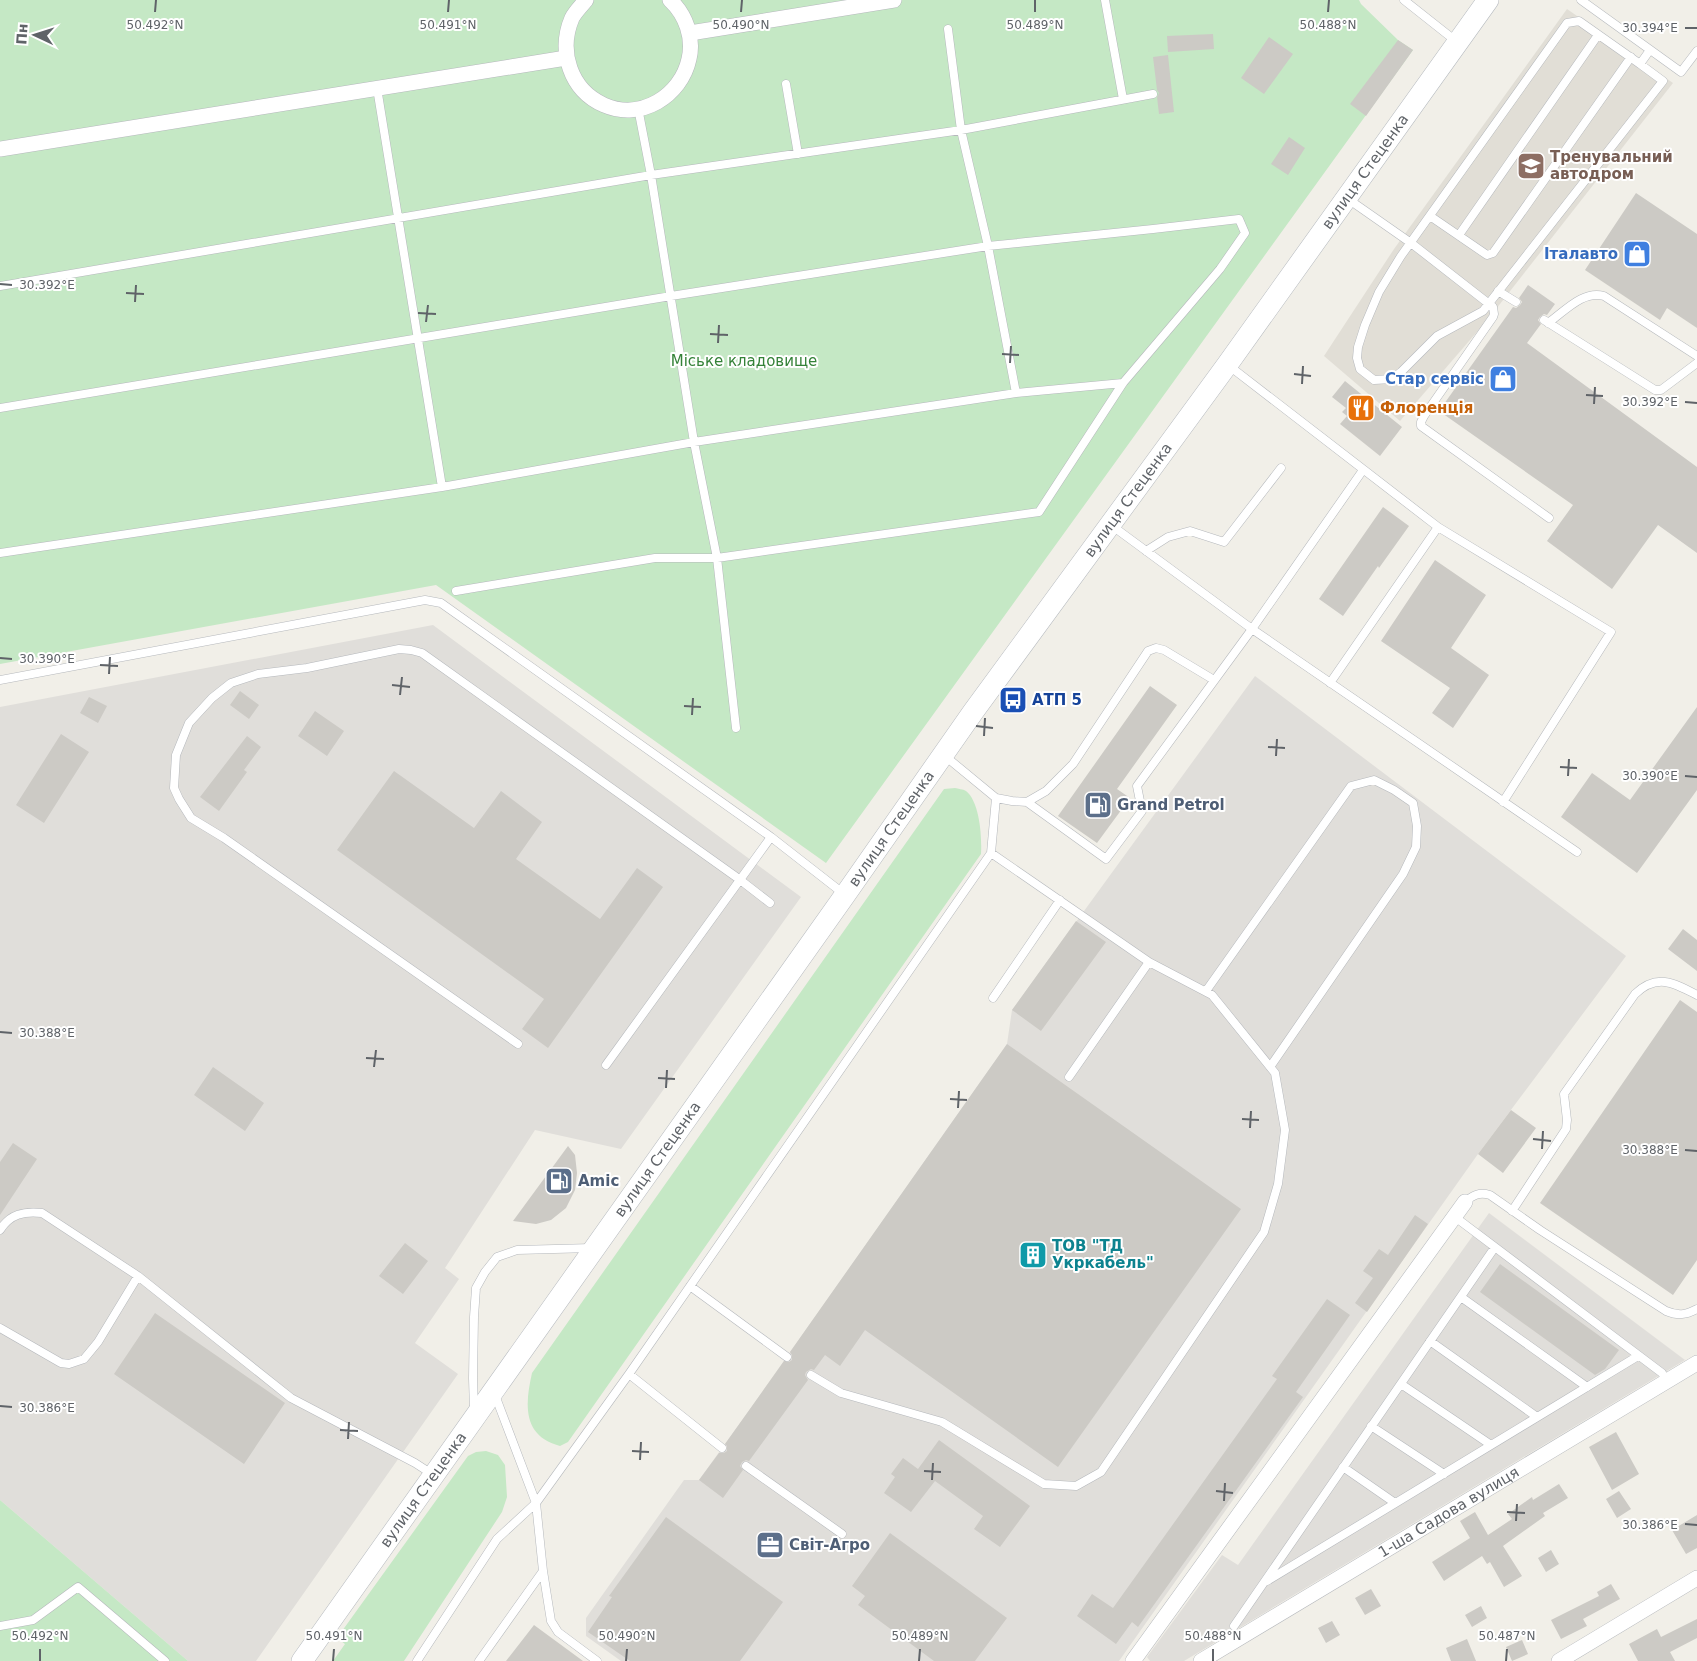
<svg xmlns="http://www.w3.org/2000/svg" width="1697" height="1661" font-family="'DejaVu Sans',sans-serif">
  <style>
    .industrial { fill: #e0deda }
    .education { fill: #e1ded6 }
    .green { fill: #c5e8c5 }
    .building { fill: #cccac5 }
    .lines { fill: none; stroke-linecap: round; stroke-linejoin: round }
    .lane-casing { stroke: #b5b8bc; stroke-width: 9 }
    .street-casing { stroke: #b5b8bc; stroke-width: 16 }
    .secondary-casing { stroke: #b6babf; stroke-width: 22 }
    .lane { stroke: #fff; stroke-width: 8 }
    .street { stroke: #fff; stroke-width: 15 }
    .secondary { stroke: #fff; stroke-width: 21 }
    .ticks { fill: none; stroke: #5f6368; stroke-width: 2 }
    .labels { text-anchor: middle; stroke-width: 4; stroke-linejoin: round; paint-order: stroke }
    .education-label { font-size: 15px; font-weight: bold; fill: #785e54; stroke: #fff; text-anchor: start }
    .street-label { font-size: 15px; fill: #5f6368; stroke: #fff }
    .shop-label { font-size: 15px; font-weight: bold; fill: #366cbe; stroke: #fff; text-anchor: end }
    .park-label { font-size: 15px; fill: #348238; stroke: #fff }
    .food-label { font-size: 15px; font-weight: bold; fill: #c56008; stroke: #fff; text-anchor: start }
    .transit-label { font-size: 15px; font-weight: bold; fill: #164399; stroke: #fff; text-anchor: start }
    .service-label { font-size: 15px; font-weight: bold; fill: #4e5e75; stroke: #fff; text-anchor: start }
    .culture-label { font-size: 15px; font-weight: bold; fill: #0d838f; stroke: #fff; text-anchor: start }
    .ticks-label { font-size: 12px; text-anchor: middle; fill: #5f6368; stroke: #fff; stroke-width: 4; stroke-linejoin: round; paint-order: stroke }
  </style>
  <rect width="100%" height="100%" fill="#f1efe8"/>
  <!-- industrial -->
  <path class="industrial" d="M433,625L801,897L621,1149L535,1130L445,1268L459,1279L415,1343L458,1374L256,1661H188L0,1500V707Z
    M1255,676L1626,956L1478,1154L1119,1661H621L586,1636V1618L684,1480H699L748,1412L1007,1044L1012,1010Z
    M1489,1213L1685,1360L1184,1661H1150L1147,1657L1222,1555L1238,1565Z"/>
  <!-- education -->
  <path class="education" d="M1567,9L1673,83L1489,318L1400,421L1324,356L1394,249Z"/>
  <!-- green -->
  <path class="green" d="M0,0H1359L1361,4L1398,40L1413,50L826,863L436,585L0,664Z
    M955,788C958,789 963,789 966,791C980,802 982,838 981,854L568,1442L560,1446C522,1436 525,1404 532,1373L944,789Z
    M486,1451L498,1455L505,1465L507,1497L502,1512L404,1661H333L345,1644L337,1638L468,1456L476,1452Z
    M0,1500L188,1661H0Z"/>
  <!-- building -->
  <path class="building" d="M1213,34L1214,49L1168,52L1167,36Z
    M1269,37L1293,54L1264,94L1241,78Z
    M1398,40L1413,50L1366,116L1350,104Z
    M1168,55L1174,112L1159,114L1157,97L1159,93L1157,90L1153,57Z
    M1289,137L1305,148L1288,175L1271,164Z
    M1636,193L1697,234V328L1667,308L1660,320L1585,270Z
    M1528,285L1555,304L1547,315L1544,314L1540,317L1538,320L1541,324L1527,343L1697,467V553L1658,525L1612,589L1547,541L1573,505L1439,411L1513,307L1516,308L1520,305L1522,302L1519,298Z
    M1345,381L1402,427L1380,456L1340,424L1347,416L1342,412L1346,408L1332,397Z
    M1383,507L1409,526L1379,568L1378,566L1343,616L1319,599Z
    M1435,560L1486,595L1451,648L1489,675L1453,728L1432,713L1450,688L1381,641Z
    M1150,686L1177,705L1117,789L1130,798L1097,843L1058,816Z
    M240,691L259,705L249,719L230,705Z
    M89,697L107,706L98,723L80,713Z
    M1697,707V790L1637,873L1561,817L1592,773L1630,800Z
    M315,711L344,731L327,756L298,736Z
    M61,734L89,752L44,823L16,805Z
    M247,736L261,747L244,770L247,772L219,811L200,797Z
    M394,771L474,828L501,791L542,822L516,859L600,919L637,868L663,887L548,1048L522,1029L544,999L337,850Z
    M1076,921L1106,942L1041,1031L1012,1010Z
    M1683,929L1697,940V971L1668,949Z
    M1680,1000L1697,1012V1260L1673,1295L1540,1203Z
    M1007,1044L1241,1209L1058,1467L865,1330L840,1366L825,1355L814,1370L811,1369L806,1372L805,1375L808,1380L749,1461L746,1460L742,1462L740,1466L743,1470L723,1498L699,1480L719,1453H724L727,1451V1446L725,1444L784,1361L789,1362L792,1360V1355L790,1352Z
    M213,1067L264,1103L245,1131L194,1095Z
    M1511,1110L1536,1128L1503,1173L1478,1154Z
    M13,1143L37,1159L0,1215V1162Z
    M568,1146L575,1155L577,1173L575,1190L566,1208L551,1220L536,1224L513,1221Z
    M1415,1215L1428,1224L1367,1312L1355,1303L1373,1278L1363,1271L1379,1249L1388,1255Z
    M405,1243L428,1261L403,1294L379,1276Z
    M1500,1264L1619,1350L1605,1369L1595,1375L1480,1292Z
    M1327,1299L1350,1315L1296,1392L1303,1397L1138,1627L1132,1622L1116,1644L1077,1616L1092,1594L1113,1608L1277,1379L1272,1376Z
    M155,1313L285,1403L244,1464L114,1374Z
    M1616,1432L1639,1474L1612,1490L1589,1447Z
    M939,1440L1030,1506L1000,1547L974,1529L983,1516L935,1481L911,1512L884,1493L895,1477L891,1474L903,1458L918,1469Z
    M1559,1484L1568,1498L1543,1513L1545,1516L1503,1546L1522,1576L1504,1587L1490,1562L1487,1564L1482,1556L1444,1581L1432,1562L1470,1538L1460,1521L1475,1512L1488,1535L1512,1519L1508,1514L1532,1497L1533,1500Z
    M1619,1491L1631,1509L1617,1518L1606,1499Z
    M1697,1515V1548L1686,1554L1672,1530Z
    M666,1517L783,1602L740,1661H630L588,1632L612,1597L609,1596Z
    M890,1533L1007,1618L975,1661H934L858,1605L865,1596L852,1586Z
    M1551,1550L1559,1564L1546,1572L1538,1558Z
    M1611,1584L1620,1599L1583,1619L1587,1626L1561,1639L1551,1620L1599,1596L1597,1592Z
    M1371,1589L1381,1606L1365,1615L1355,1598Z
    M1481,1606L1487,1618L1472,1627L1465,1615Z
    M1697,1619V1638L1670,1652L1675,1661H1638L1629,1644L1657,1629L1661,1637Z
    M1332,1621L1340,1635L1326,1643L1318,1628Z
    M534,1625L583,1661H506Z
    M1467,1639L1476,1661H1451L1446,1648Z
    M1522,1640L1528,1654L1512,1661L1506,1647Z"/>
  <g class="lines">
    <defs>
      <path id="lane" d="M1105,0L1123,99
        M1404,0L1457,42
        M1581,0L1681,72L1697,51
        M948,29L961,130L988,246L1016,393
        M1640,64L1663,81L1483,311L1437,336L1401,372L1392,379L1374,380L1360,369L1357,358L1358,347L1365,325L1379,292L1401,256L1567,23L1579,21L1640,64L1650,50
        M786,84L798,154
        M377,88L442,487
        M638,108L651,175L694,442L717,558L736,728
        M1348,199L1411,243L1493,307L1494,314L1493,317L1424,416L1421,422V426L1549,518
        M1430,216L1487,255L1493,253L1631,57
        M1459,235L1598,35
        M0,286L651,175L961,130L1153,94
        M1498,291L1516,302
        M1544,320L1655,390H1661L1697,363
        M1548,323C1565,311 1583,290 1604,296L1697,356
        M1228,365L1438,527L1611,632L1503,802
        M0,408L671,296L988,246L1153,229L1239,219L1245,233L1220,269L1123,383L1039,512L717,558H655L456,591
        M1111,525L1252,629L1577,852
        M1146,551L1168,537L1190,531L1224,542L1281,468
        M0,553L442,487L694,442L1016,393L1123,383
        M0,680L425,600L441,603L771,837L844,894
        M1330,683L1438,527
        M996,798L1012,801L1027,802L1046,791L1073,764L1148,651L1156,648L1164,650L1214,680
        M1027,802L1106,859L1142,811L1137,786L1252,629L1363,470
        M1206,991L1351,786L1374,780L1394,790L1413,803L1417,826L1416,847L1403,874L1270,1067
        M993,998L1060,900
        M518,1044L224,838L191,818L179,799L174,788L176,755L189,723L212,698L231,683L258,674L307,668L399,649L411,650L422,653L739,879L770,903
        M606,1065L771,837
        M1069,1077L1149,962
        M1465,1202C1473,1195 1479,1192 1490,1195L1540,1230L1666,1311C1678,1316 1686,1315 1697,1309
        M1512,1211L1566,1129L1567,1120L1564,1094L1635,994C1657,973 1674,983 1697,995
        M1455,1217L1662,1373L1667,1381
        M0,1230C10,1214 24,1211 42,1213L138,1276L291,1398L415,1463L432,1474
        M690,1286L787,1357
        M1461,1297L1587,1387
        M0,1328L61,1363L69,1364L84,1359L98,1342L138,1276
        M1430,1341L1537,1417
        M629,1374L722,1448
        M811,1375L841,1393L942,1422L1044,1484L1076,1486L1101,1472L1264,1232L1278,1184L1285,1130L1275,1073L1212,995L1149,962L991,853
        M1401,1384L1491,1445
        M474,1410L473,1378L474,1317L476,1288L485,1272L497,1257L517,1250L592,1248
        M1371,1426L1444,1474
        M746,1466L842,1534
        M1343,1467L1395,1503
        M543,1571L551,1621L558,1632L597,1661
        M1267,1581L1638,1356
        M0,1626L33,1620L78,1587L165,1661
        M1234,1626L1495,1247
        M417,1661L497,1539L536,1503L629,1374L991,853L996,798L945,756
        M479,1661L543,1571L536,1503L495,1395"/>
      <g id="street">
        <path d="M586,0C582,5 575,12 572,18C558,51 570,90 604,105C641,121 681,96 689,59C694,38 686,15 670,0"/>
        <path d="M690,33L894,0"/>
        <path d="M0,149L566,58"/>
        <path d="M1133,1661L1465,1202"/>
        <path id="s1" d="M1201,1661L1697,1363"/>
        <path d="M1559,1661L1697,1578"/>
      </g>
      <g id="secondary">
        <path id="s2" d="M302,1661L845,895L973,712L1227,365L1488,0"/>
      </g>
    </defs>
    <!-- lane casing -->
    <use href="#lane" class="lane-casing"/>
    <!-- street casing -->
    <use href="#street" class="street-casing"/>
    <!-- secondary casing -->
    <use href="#secondary" class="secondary-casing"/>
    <!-- lane -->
    <use href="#lane" class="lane"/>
    <!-- street -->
    <use href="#street" class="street"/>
    <!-- secondary -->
    <use href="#secondary" class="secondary"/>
  </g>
  <!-- ticks -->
  <path class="ticks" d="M155,12L156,0M448,12L449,0M741,12L742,0M1035,12V0M1328,12L1329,0M1685,28H1697M0,284L12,285M126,293L144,294M135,302L136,285M418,313L436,314M426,322L428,305M710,334L728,335M718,343L719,325M1002,354L1019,355M1010,363L1011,346M1294,374L1311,376M1302,384L1303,366M1586,395L1603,396M1685,402L1697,403M1594,404L1595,387M0,658L12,659M100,665L118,666M109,674L110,657M392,685L410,687M400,695L402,677M684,706L701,707M692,715L693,698M976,726L993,728M984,736L985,718M1268,747L1285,748M1276,756L1277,739M1560,767L1577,768M1568,776L1569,759M1685,776L1697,777M0,1032L12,1033M366,1058L384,1059M374,1067L376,1050M658,1078L675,1079M666,1088L667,1070M950,1099L967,1100M958,1108L959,1091M1242,1119L1259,1120M1250,1128L1251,1111M1533,1139L1551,1141M1542,1149L1543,1131M1685,1150L1697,1151M0,1406L12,1407M340,1430L358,1431M348,1439L349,1422M632,1451L649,1452M640,1460L641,1442M924,1471L941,1472M932,1480L933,1463M1216,1491L1233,1493M1224,1501L1225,1483M1507,1512L1525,1513M1516,1521L1517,1504M1685,1524L1697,1525M40,1661V1649M333,1661L334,1649M626,1661L627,1649M919,1661L920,1649M1213,1661V1649M1506,1661L1507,1649"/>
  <!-- icons -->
  <defs>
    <symbol id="school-square" viewBox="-11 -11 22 22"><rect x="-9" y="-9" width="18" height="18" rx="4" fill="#8d6e63" stroke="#fff"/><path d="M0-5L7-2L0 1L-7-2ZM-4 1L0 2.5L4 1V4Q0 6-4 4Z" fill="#fff"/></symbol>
    <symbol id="shop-square" viewBox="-11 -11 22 22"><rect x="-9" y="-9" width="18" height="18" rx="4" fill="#3f7fe0" stroke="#fff"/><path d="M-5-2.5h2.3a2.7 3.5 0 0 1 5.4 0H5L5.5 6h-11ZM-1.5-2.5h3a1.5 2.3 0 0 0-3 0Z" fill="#fff"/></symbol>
    <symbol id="restaurant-square" viewBox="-11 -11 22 22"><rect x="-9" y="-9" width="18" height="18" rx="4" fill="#e8710a" stroke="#fff"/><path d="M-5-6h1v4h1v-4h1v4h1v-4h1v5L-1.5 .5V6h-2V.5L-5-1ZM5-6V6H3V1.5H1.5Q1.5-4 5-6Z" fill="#fff"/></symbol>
    <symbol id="bus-square" viewBox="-11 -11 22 22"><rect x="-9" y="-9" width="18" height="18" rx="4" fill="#1a4fb4" stroke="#fff"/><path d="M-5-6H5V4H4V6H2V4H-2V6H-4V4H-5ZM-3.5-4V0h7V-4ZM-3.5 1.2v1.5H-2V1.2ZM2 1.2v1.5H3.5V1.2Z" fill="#fff"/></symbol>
    <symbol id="fuel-square" viewBox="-11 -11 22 22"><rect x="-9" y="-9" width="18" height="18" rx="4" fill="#5c6f8a" stroke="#fff"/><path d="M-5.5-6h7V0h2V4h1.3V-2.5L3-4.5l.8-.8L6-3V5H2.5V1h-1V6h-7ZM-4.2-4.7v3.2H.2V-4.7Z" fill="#fff"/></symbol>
    <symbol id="building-square" viewBox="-11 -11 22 22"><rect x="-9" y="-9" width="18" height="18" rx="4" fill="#0f9aa8" stroke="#fff"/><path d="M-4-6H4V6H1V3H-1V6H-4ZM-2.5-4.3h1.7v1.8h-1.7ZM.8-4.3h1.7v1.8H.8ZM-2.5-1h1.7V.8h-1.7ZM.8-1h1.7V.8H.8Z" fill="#fff"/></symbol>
    <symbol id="office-square" viewBox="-11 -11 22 22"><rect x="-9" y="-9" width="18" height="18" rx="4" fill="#5c6f8a" stroke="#fff"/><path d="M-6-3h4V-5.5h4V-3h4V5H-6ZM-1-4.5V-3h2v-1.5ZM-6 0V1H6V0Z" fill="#fff"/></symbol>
  </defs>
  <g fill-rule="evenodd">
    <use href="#school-square" x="1515" y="150" width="32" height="32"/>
    <use href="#shop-square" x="1621" y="238" width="32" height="32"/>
    <use href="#shop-square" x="1487" y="363" width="32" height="32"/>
    <use href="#restaurant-square" x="1345" y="392" width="32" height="32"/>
    <use href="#bus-square" x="997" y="684" width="32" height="32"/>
    <use href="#fuel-square" x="1082" y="789" width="32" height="32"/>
    <use href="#fuel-square" x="543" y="1165" width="32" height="32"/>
    <use href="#building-square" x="1017" y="1239" width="32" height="32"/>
    <use href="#office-square" x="754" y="1529" width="32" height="32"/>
  </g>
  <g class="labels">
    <!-- education labels -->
    <g class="education-label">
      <text x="1550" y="162">Тренувальний<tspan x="1550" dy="17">автодром</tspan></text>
    </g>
    <!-- street labels -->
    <g class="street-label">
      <text dy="5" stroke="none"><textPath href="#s2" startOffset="1830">вулиця Стеценка</textPath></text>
      <text dy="5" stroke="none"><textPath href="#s2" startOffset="1425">вулиця Стеценка</textPath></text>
      <text dy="5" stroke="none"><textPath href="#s2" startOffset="1020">вулиця Стеценка</textPath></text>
      <text dy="5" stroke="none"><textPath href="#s2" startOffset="615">вулиця Стеценка</textPath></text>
      <text dy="5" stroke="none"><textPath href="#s2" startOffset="210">вулиця Стеценка</textPath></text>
      <text dy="5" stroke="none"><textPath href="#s1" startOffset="289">1-ша Садова вулиця</textPath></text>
    </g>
    <!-- shop labels -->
    <g class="shop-label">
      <text x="1618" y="259">Італавто</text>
      <text x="1484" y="384">Стар сервіс</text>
    </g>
    <!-- park labels -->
    <g class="park-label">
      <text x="744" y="366">Міське кладовище</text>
    </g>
    <!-- food labels -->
    <g class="food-label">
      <text x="1380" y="413">Флоренція</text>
    </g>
    <!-- transit labels -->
    <g class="transit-label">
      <text x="1032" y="705">АТП 5</text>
    </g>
    <!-- service labels -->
    <g class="service-label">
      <text x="1117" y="810">Grand Petrol</text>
      <text x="578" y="1186">Amic</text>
      <text x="789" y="1550">Світ-Агро</text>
    </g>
    <!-- culture labels -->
    <g class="culture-label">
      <text x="1052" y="1251">ТОВ "ТД<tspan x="1052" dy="17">Укркабель"</tspan></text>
    </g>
  </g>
  <g class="ticks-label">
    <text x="155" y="29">50.492°N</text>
    <text x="448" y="29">50.491°N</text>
    <text x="741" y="29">50.490°N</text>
    <text x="1035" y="29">50.489°N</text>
    <text x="1328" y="29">50.488°N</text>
    <text x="1650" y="32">30.394°E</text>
    <text x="47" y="289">30.392°E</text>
    <text x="1650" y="406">30.392°E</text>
    <text x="47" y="663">30.390°E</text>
    <text x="1650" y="780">30.390°E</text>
    <text x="47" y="1037">30.388°E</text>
    <text x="1650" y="1154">30.388°E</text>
    <text x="47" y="1412">30.386°E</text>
    <text x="1650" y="1529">30.386°E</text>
    <text x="40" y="1640">50.492°N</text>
    <text x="334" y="1640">50.491°N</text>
    <text x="627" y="1640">50.490°N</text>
    <text x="920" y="1640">50.489°N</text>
    <text x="1213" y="1640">50.488°N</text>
    <text x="1507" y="1640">50.487°N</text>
  </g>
  <!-- north arrow -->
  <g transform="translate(35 35) rotate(274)" stroke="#ffffff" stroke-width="4" paint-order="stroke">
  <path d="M0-4L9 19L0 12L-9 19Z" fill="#5f6368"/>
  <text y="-8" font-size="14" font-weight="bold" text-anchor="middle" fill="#5f6368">Пн</text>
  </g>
</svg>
